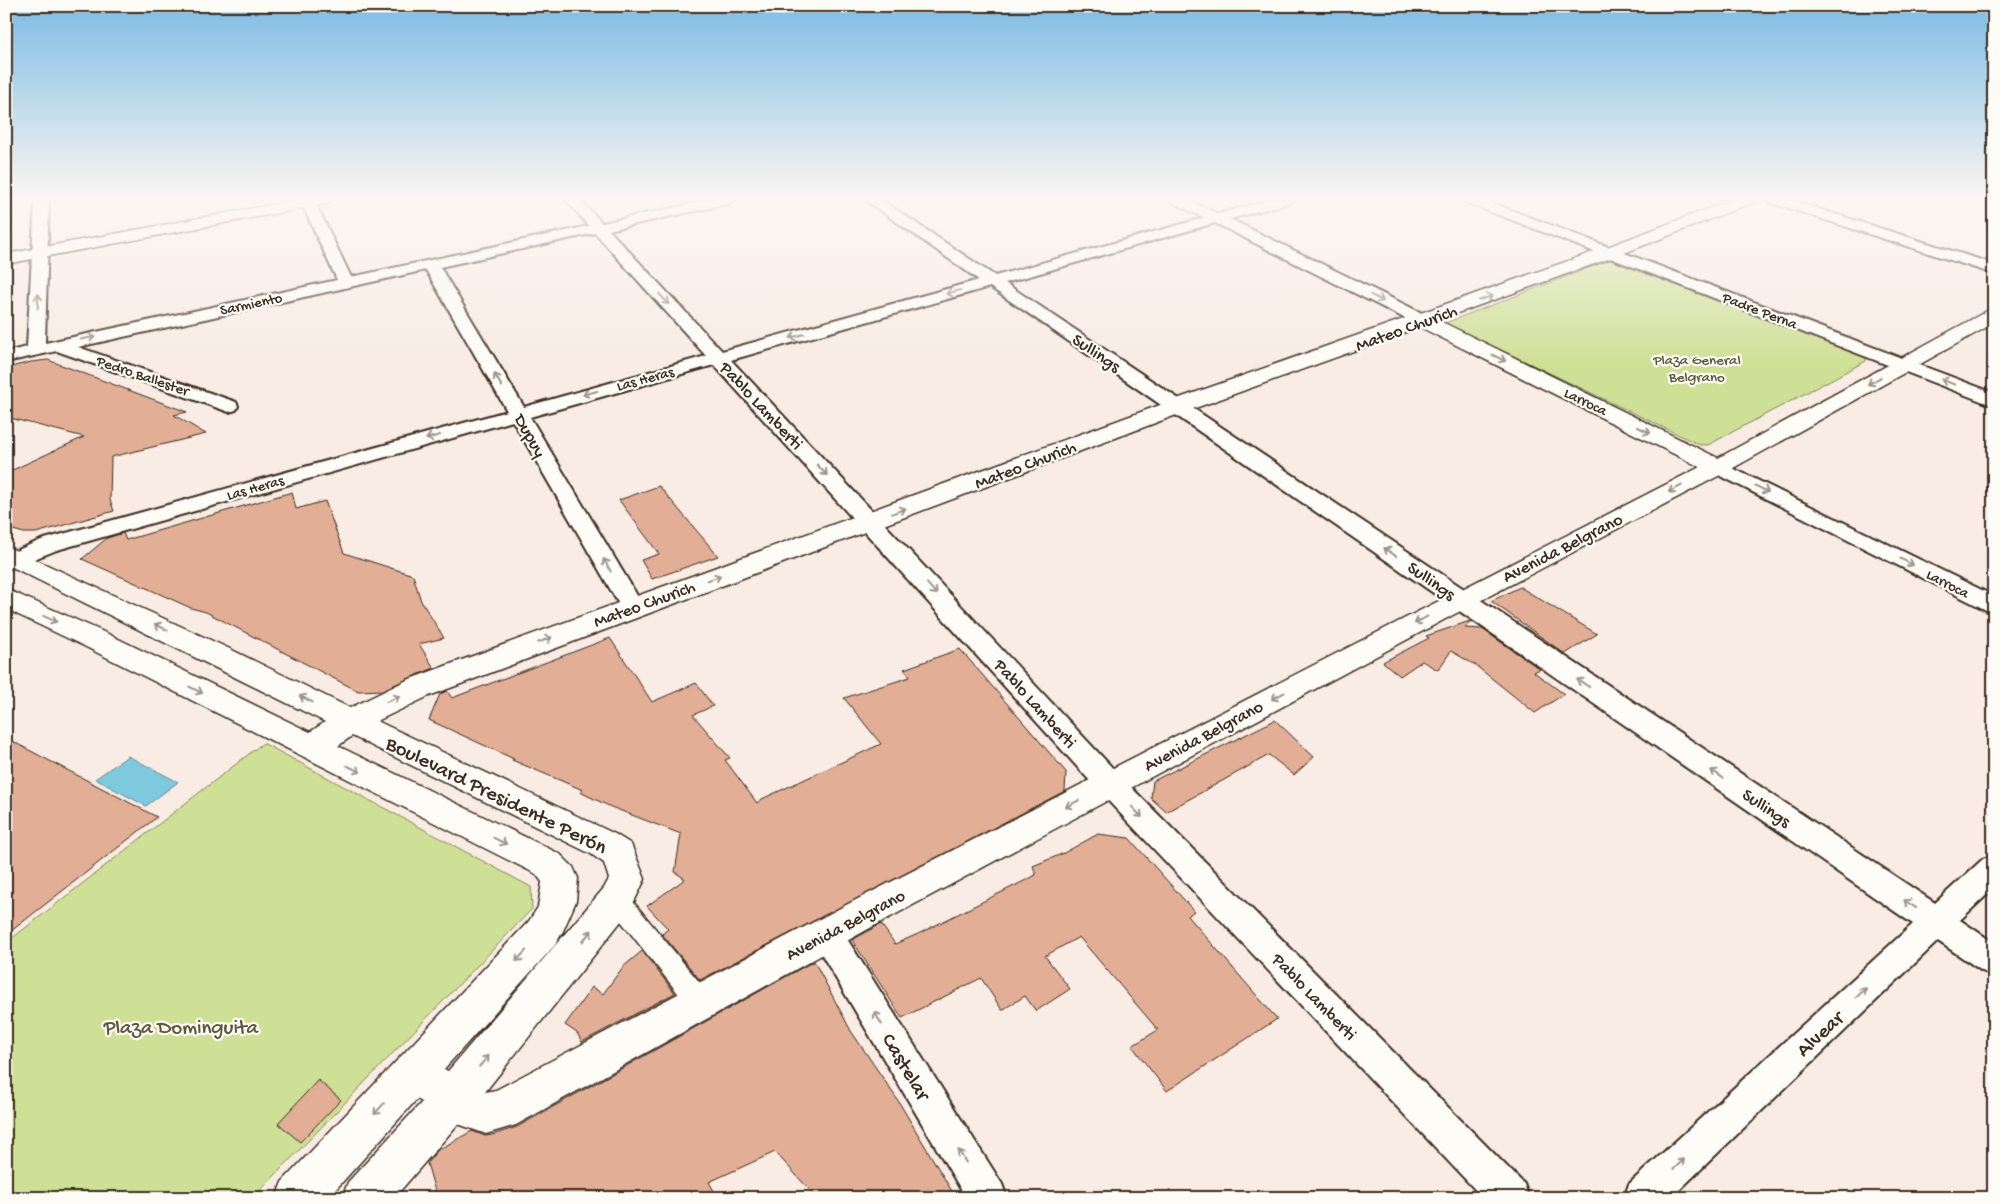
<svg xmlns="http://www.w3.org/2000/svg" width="2000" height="1204" font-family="'Gochi Hand',sans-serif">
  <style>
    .green { fill: #cee095; stroke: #84855a }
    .water { fill: #7ec9de; stroke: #638991 }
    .building { fill: #e2ae96; stroke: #3b2a1e }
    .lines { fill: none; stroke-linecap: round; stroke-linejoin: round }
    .pedestrian-casing { stroke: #3b2a1e; stroke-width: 3 }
    .minor-casing { stroke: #3b2a1e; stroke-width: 4 }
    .tertiary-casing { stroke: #3b2a1e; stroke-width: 3 }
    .pedestrian { fill: #fdfcf7; fill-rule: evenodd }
    .minor { fill: #fdfcf7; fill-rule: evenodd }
    .tertiary { fill: #fdfcf7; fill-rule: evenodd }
    .oneway { stroke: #9c938a }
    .labels { text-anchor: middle; stroke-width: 4.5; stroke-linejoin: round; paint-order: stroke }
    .far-street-label { font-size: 15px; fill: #3b2a1e; stroke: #fdfcf7 }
    .far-park-label { font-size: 15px; fill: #60583c; stroke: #fdfcf7 }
    .street-label { font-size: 18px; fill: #3b2a1e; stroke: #fdfcf7 }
    .near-street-label { font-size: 21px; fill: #3b2a1e; stroke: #fdfcf7 }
    .near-park-label { font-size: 21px; fill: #60583c; stroke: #fdfcf7 }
  </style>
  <rect width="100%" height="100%" fill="#f8ece4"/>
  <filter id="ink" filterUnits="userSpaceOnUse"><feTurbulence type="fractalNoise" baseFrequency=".02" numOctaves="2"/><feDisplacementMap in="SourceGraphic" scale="10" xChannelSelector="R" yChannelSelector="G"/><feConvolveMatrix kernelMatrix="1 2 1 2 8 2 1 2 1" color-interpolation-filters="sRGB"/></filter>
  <g filter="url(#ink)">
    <!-- green -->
    <path class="green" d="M1610,260L1861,355L1866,358V361L1708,445H1700L1445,323Z
      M263,743L531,887L532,909L253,1198H6V943Z"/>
    <!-- water -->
    <path class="water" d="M128,756L178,782L146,806L95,779Z"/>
    <!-- building -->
    <path class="building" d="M48,360L187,412L174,415L206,434L111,457L110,500L114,511L36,533H24L6,528V473L84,437L6,417V368L31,362Z
      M659,486L718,556L652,579L641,560L659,554L619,500Z
      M292,492L296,509L325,501L344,553L413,575L421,601L444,638L419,644L434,668L382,690L358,691L206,612L191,608L82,559L107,538L123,533L126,540Z
      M1520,587L1597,634L1565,654L1491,601Z
      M1470,621L1465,628L1482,629L1540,669L1534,672L1564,694L1535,713L1475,665L1451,651L1438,670L1422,661L1400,676L1383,662L1429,638L1426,636Z
      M610,638L652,702L696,683L713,706L693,715L730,758L725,760L757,803L762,799L881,744L844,698L910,677L904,669L960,649L1066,772L1065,791L700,980L662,934L668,929L647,906L685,879L675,872L681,834L611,807L580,792L583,790L512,760L514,759L429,720L440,694L447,691L452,698Z
      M1275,720L1314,757L1294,775L1269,755L1166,812L1151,798L1153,781Z
      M6,738L157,817L6,935Z
      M1098,834L1129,838L1194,911L1188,916L1277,1019L1167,1091L1132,1046L1158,1030L1079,937L1045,956L1070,989L1036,1011L1025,996L1002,1010L981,978L902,1018L852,940L881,924L895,944L918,934L1036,875L1033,866L1064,853Z
      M642,951L675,993L582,1042L577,1033L565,1025L592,987L603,994L623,967Z
      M814,961L851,1031L897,1099L956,1198H817L775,1152L709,1182L718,1198H437L427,1163L438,1150L472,1131L485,1136L492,1135L517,1127Z
      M318,1080L341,1100L300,1142L278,1123Z"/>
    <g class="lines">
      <defs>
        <path id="pedestrian" d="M617,889L625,892L710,995L713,1003L710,1011L701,1015L692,1011L609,906L606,899L609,892Z"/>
        <path id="minor" d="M35,199H49L45,343L337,280L301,202L305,199H313L315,202L351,277L589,226L565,199H579L602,223L714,199H738L731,203L609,230L722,351L979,280L864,199H880L995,276L1204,218L1172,202L1170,199H1187L1218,214L1273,199H1294L1292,202L1230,219L1430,317L1432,321L1430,325H1418L1215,223L1005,283L1935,903L1983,859L1994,855V888L1960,920L1994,943V976L1982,971L1938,941L1671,1198H1624L1629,1184L1913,924L990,287L731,360L1120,776L1524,1184L1529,1198H1483L1100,792L714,365L530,417L644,607L640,613L632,615L624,613L513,421L57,550L6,570V555L41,540L507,411L426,270L78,347L236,402L238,406L236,410L229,412L57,351L6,362V352L27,347ZM595,233L706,356L524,407L440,267Z
          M1463,199H1482L1994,393V406L1465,202Z
          M1767,199H1787L1994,264V274L1769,202Z
          M1718,461L1994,596V614L1711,471L1708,467L1711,463Z
          M826,919L837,923L1002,1184L1007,1198H966L815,943L810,933L815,923Z"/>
        <path id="tertiary" d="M302,199H334L326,204L6,264V254Z
          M1734,199H1756L1754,202L1614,257L1438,320L1718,458L1987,311L1994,309V323L1726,472L1451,616L872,927L516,1125L486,1134L458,1124L394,1198H342L348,1182L422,1102L417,1099L328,1198H276L282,1182L529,921L538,907L542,882L536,874L86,647L6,609V589L106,633L310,732L325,722L6,564V546L230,649L350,708L407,680L1171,401L1602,249ZM1420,327L1700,467L846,905L496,1090L485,1092L630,910L645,879L631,844L615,834L377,721L429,696L1187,411ZM352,736L591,854L604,863L609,879L604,888L448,1071L444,1069L555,945L563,931L576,901L578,878L573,867L560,854L338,746Z"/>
      </defs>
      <!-- pedestrian casing -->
      <use href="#pedestrian" class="pedestrian-casing"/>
      <!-- minor casing -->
      <use href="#minor" class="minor-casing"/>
      <!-- tertiary casing -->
      <use href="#tertiary" class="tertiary-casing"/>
      <!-- pedestrian -->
      <use href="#pedestrian" class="pedestrian"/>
      <!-- minor -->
      <use href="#minor" class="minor"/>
      <!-- tertiary -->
      <use href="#tertiary" class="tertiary"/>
    </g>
    <!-- one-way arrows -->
    <defs><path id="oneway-shaft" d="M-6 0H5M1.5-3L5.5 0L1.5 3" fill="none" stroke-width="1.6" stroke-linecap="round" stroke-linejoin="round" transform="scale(1.25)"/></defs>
    <g class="oneway">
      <use href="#oneway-shaft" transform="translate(953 292) rotate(164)"/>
      <use href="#oneway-shaft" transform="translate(1377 298) rotate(26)"/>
      <use href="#oneway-shaft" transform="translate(1486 298) rotate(-20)"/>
      <use href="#oneway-shaft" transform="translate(664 299) rotate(47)"/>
      <use href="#oneway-shaft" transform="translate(38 301) rotate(-87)"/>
      <use href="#oneway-shaft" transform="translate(797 336) rotate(164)"/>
      <use href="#oneway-shaft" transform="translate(88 338) rotate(-12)"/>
      <use href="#oneway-shaft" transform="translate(1499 358) rotate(26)"/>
      <use href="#oneway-shaft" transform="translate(498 380) rotate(-120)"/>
      <use href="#oneway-shaft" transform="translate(1874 381) rotate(151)"/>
      <use href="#oneway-shaft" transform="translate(1948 382) rotate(-158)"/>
      <use href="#oneway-shaft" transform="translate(590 393) rotate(165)"/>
      <use href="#oneway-shaft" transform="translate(1644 430) rotate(26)"/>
      <use href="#oneway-shaft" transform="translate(433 437) rotate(164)"/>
      <use href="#oneway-shaft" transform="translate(822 470) rotate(47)"/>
      <use href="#oneway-shaft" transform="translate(1675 489) rotate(153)"/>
      <use href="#oneway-shaft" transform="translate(1762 489) rotate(27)"/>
      <use href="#oneway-shaft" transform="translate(899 511) rotate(-21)"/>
      <use href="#oneway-shaft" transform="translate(1390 552) rotate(-145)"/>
      <use href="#oneway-shaft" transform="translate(1907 562) rotate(27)"/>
      <use href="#oneway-shaft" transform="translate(607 565) rotate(-120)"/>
      <use href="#oneway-shaft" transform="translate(714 578) rotate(-20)"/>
      <use href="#oneway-shaft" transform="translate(932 589) rotate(48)"/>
      <use href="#oneway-shaft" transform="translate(50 619) rotate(24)"/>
      <use href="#oneway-shaft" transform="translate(1421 620) rotate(152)"/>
      <use href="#oneway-shaft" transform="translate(161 627) rotate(-154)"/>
      <use href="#oneway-shaft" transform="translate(545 640) rotate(-21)"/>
      <use href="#oneway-shaft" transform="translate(1583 683) rotate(-146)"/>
      <use href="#oneway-shaft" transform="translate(196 690) rotate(27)"/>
      <use href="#oneway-shaft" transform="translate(1278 696) rotate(152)"/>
      <use href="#oneway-shaft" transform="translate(306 699) rotate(-153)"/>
      <use href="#oneway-shaft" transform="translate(393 699) rotate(-24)"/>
      <use href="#oneway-shaft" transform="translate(354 769) rotate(26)"/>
      <use href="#oneway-shaft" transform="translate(1717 774) rotate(-146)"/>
      <use href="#oneway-shaft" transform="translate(1072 804) rotate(152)"/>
      <use href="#oneway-shaft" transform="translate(1137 812) rotate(46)"/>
      <use href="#oneway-shaft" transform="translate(500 841) rotate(26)"/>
      <use href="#oneway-shaft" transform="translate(1910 904) rotate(-146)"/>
      <use href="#oneway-shaft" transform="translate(587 936) rotate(-50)"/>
      <use href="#oneway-shaft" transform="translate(521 956) rotate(133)"/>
      <use href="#oneway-shaft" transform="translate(1861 993) rotate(-43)"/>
      <use href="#oneway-shaft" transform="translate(878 1018) rotate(-121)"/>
      <use href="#oneway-shaft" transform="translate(484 1061) rotate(-50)"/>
      <use href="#oneway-shaft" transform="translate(379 1109) rotate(132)"/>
      <use href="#oneway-shaft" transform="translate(962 1156) rotate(-121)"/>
      <use href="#oneway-shaft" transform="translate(1679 1164) rotate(-43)"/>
    </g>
  </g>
  <!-- sky -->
  <linearGradient id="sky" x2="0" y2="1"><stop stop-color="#7dbce4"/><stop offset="0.54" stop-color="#fcf6f3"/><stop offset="1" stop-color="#fcf6f3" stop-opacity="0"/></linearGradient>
  <rect width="2000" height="367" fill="url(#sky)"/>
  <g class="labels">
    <!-- far-street labels -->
    <g class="far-street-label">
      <text transform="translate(251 303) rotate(-12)" y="5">Sarmiento</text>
      <text transform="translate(1760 310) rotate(21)" y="5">Padre Perna</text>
      <text transform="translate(143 375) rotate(19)" y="5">Pedro Ballester</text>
      <text transform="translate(645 378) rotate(-15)" y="5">Las Heras</text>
      <text transform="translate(1586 401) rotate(26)" y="5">Larroca</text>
      <text transform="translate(255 487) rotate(-16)" y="5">Las Heras</text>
      <text transform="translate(1948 583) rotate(27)" y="5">Larroca</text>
    </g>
    <!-- far-park labels -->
    <g class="far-park-label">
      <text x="1697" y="364">Plaza General<tspan x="1697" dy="17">Belgrano</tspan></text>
    </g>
    <!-- street labels -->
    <g class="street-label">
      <text transform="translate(1406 327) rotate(-20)" y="6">Mateo Churich</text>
      <text transform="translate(1097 352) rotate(34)" y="6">Sullings</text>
      <text transform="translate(762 405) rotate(47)" y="6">Pablo Lamberti</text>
      <text transform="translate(531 435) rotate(60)" y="6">Dupuy</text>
      <text transform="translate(1025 464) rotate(-21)" y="6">Mateo Churich</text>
      <text transform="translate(1562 547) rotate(-27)" y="6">Avenida Belgrano</text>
      <text transform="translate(1432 580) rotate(35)" y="6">Sullings</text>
      <text transform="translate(644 603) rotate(-20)" y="6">Mateo Churich</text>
      <text transform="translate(1036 703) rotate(48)" y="6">Pablo Lamberti</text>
      <text transform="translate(1203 735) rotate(-28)" y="6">Avenida Belgrano</text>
      <text transform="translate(1767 807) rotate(34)" y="6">Sullings</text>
      <text transform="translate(845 924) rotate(-28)" y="6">Avenida Belgrano</text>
      <text transform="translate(1315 996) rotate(46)" y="6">Pablo Lamberti</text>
    </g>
    <!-- near-street labels -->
    <g class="near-street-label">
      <text transform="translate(497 794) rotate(26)" y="7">Boulevard Presidente Perón</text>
      <text transform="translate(1819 1033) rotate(-43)" y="7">Alvear</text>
      <text transform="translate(907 1066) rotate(59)" y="7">Castelar</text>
    </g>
    <!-- near-park labels -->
    <g class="near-park-label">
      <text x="181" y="1033">Plaza Dominguita</text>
    </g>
  </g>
  <!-- margin -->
  <rect width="2000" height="1204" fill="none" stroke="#fdfcf7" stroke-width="25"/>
  <rect x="12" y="12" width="1975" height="1179" fill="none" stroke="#3b2a1e" stroke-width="2" filter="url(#ink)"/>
</svg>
